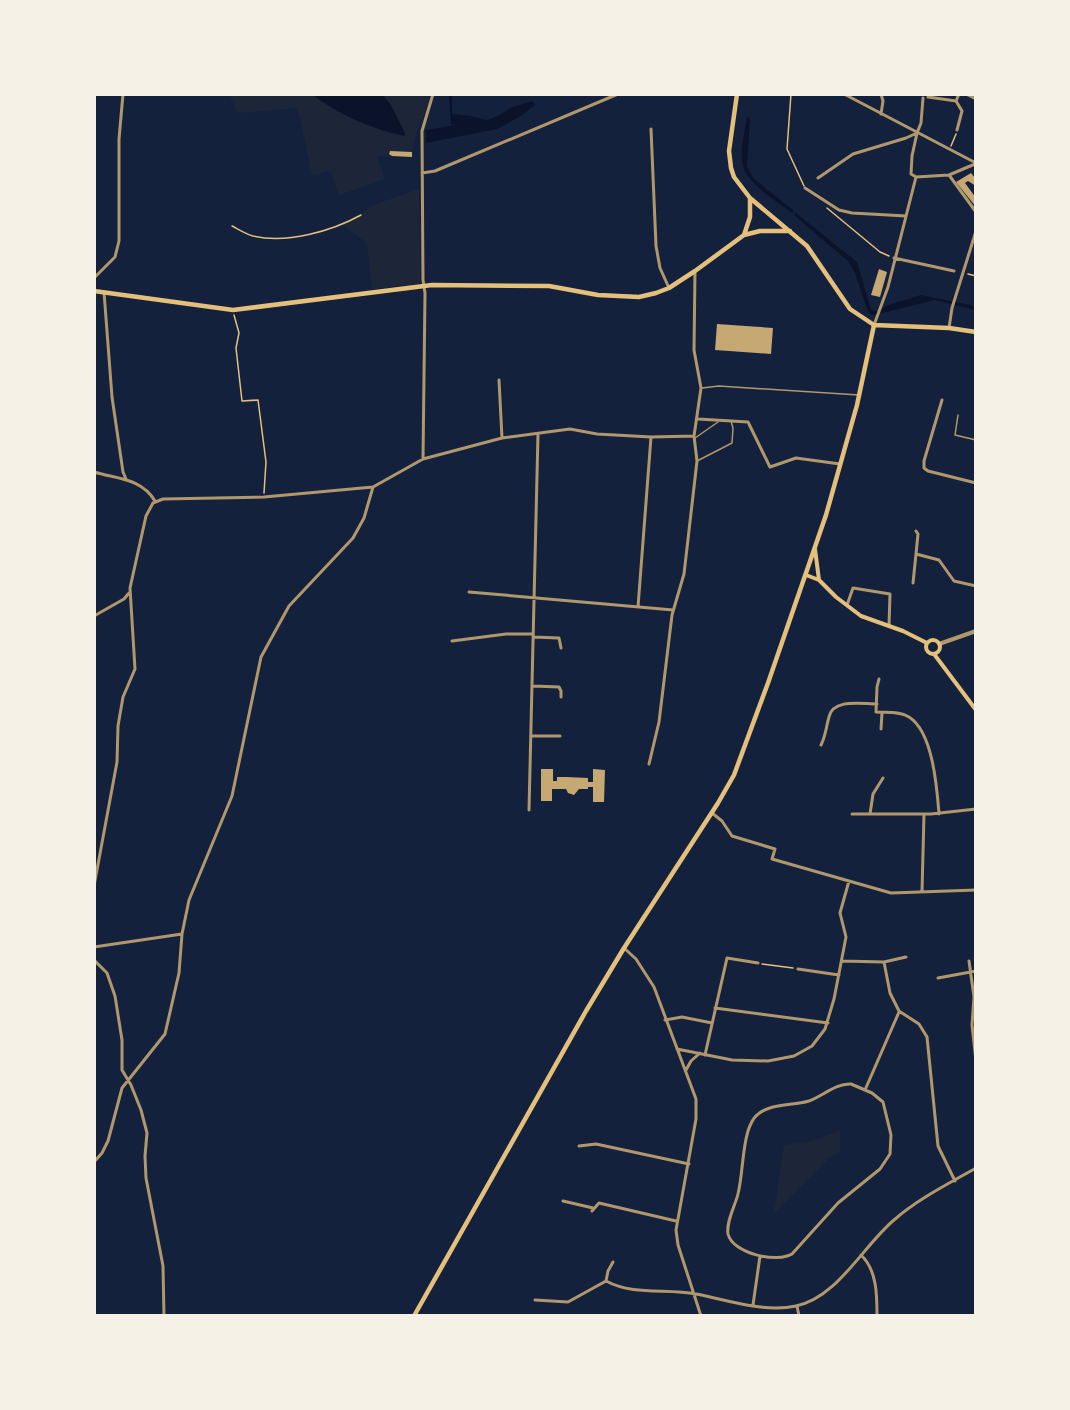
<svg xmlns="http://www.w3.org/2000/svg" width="1070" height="1410" font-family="'Crimson Pro',serif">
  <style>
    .green { fill: #1d2539 }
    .water { fill: #0b132b }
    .building { fill: #c6a872 }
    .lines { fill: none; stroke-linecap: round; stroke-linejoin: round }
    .path { stroke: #e5c07b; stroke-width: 1.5 }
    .service { stroke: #b1986c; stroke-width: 1.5 }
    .minor { stroke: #b1986c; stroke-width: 3 }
    .tertiary { stroke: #b1986c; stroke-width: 4 }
    .secondary { stroke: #e5c07b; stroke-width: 4 }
    .primary { stroke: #e5c07b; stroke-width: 4.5 }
  </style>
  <rect width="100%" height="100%" fill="#14213d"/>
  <!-- green -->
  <path class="green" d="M429,94C427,117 412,133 412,157L377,156L385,179L339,195L331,171L312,175L300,117L296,108L237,113L230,95Z
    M419,189L420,284L372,289L367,243L342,225L376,204Z
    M840,1131V1151L829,1158L774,1213L784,1145L811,1141Z"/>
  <!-- water -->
  <path class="water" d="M313,95H383L391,105L405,133L404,136C372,129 339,115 313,95Z
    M449,95H452V114L471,116L487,120L498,116L512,107L533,101L535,105L521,116L497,129L426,143V130L455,125L451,124Z
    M747,117L750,118L747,167L753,178L794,211L792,213C778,202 750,185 744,169C738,154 745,132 747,117Z
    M796,213L857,262L871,310L876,311L884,308L885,306L921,295L970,305L975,307V310L935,300L874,315L869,314L855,273L849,262L794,215Z"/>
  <!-- building -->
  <path class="building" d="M390,151L412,152V157L392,156L389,154Z
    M971,173L976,179V186L968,181L965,183L976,198V207L956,182Z
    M879,269L887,272L880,297L871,295Z
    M717,324L773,328L771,354L715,350Z
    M541,769H553V781H557V777H567L588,778V782H593V769L605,770L604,802H593V787H588V789H579L574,795L568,793L566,789H552V801H541Z"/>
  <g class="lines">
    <!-- path -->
    <path class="path" d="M791,94L787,149L804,186
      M951,146L956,134
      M827,208L880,252L889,256
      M232,226C238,229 246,234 253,236C287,244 332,231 361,215
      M968,274L976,276
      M234,315L239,333L236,348L242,401L258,400L266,462L264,493
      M762,964L793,968"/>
    <!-- service -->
    <path class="service" d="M702,388L719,386L859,395
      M958,415L955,435L976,440
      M695,438L718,422
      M697,461L732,443L733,428L731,421"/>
    <!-- minor -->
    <path class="minor" d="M844,94L976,163
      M966,94L976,99
      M928,97L956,101L962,111L957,130
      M956,101L959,94
      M881,114L883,101L881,94
      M651,129L656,246L660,268L669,288
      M422,173L435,171L618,94
      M949,175L976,212
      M916,177L911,174L912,156L917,133L921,123L923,98
      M916,177L949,175L975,164
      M818,178L853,154L906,138L917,133
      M805,188L839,210L852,213L906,216
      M894,258L954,271
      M94,278L115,257L119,241V139L123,94
      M104,292L112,397L123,472L126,479
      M874,325L888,287L916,177
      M949,328L952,308L976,231
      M499,380L502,438
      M942,400L924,461V468L928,471L976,483
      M698,419L748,422L770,467L796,458L840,464
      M423,459L425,293L423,280L422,131L433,94
      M94,472C117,479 141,478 155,501
      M916,531L918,534L916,554
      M913,583L916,554L939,560L954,581L976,586
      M469,592L673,610
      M847,605L853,588L890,594L889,626
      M638,607L651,437
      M94,616L124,599L129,593
      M533,637L559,638L561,648
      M452,641L506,634H533
      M879,679L877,687L876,712C887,713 899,711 909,717C933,732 937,788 939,814
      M533,686L559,687L561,691V697
      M881,729L882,713
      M531,736H560
      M821,745C826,735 826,727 829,717C833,698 862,704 877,704
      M649,764L659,722L672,615L684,574L697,461L694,436L701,388L694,350L695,271
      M529,810L538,434
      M712,813L722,821L732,836L775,849L772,859L891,893L976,890
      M852,814H931L976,809
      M870,814L873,794L883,778
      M94,886L117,762L118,726L123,697L135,669L130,588L146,516L153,503L163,499L264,497L373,487L423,459L502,438L570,429L597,434L651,437L694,436
      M922,892L924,814
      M94,947L182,934
      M624,948L636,959L654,987L696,1099V1119L676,1230L678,1245L701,1316
      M94,960L107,973L115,996L122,1040V1070L131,1085L141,1110L147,1133L145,1156L146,1178L163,1266L164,1316
      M842,961L884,962L906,957
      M969,961L974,997L972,1025L976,1061
      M884,962L890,993L899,1011L919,1024L927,1037L938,1146L955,1181
      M798,969L839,975
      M938,978L976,971
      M715,1008L828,1023
      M665,1020L682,1017L712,1023
      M677,1049L732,1060L768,1061L794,1056L812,1046L825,1029L834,999L846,937L840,913L849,881
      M705,1055L727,958L758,963
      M686,1070L691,1061L700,1053
      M851,1084L872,1093L883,1102L891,1135L890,1154L880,1169L838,1203L792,1254C777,1263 733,1254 728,1234C726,1222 735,1206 738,1194C743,1173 742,1151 748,1131C750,1125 752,1119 757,1115C770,1103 792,1106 809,1101C823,1096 836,1083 851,1084Z
      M865,1090L899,1012
      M579,1146L596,1144L689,1164
      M94,1162L102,1153L108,1141L122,1088L165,1034L179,973L182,934L189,900L232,796L261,657L289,606L353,538L364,518L373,487
      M563,1201L593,1208
      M592,1211L599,1203L676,1221
      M861,1255C877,1270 877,1295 877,1316
      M613,1262L608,1271L606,1281C634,1296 667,1288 696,1294C728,1300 764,1313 796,1306C837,1298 863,1246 894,1220C918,1199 948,1184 976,1168
      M535,1300L568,1302L606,1281
      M753,1305L760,1256
      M797,1306L799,1316"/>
    <!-- tertiary -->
    <path class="tertiary" d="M939,644L976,631"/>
    <!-- secondary -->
    <path class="secondary" d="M815,549L819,580L836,597L861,616L903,631L927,643
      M806,575L819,580
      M926 647a7 7 0 1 1 14 0a7 7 0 1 1-14 0Z
      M934,654L976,710"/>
    <!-- primary -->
    <path class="primary" d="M737,94L729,151L731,168L734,177L750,198L807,246L850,309L874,325L949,328L976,332
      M744,235L750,217V198
      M94,291L233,310L432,285L549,286L598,295L639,297L656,293L669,288L695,271L744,235L760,231H790
      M414,1316L586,1011L624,948L718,803L734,775L768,683L826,515L857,405L874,325"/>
  </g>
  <!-- border -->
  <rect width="1070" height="1410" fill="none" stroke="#f6f1e7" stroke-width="192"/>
</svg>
